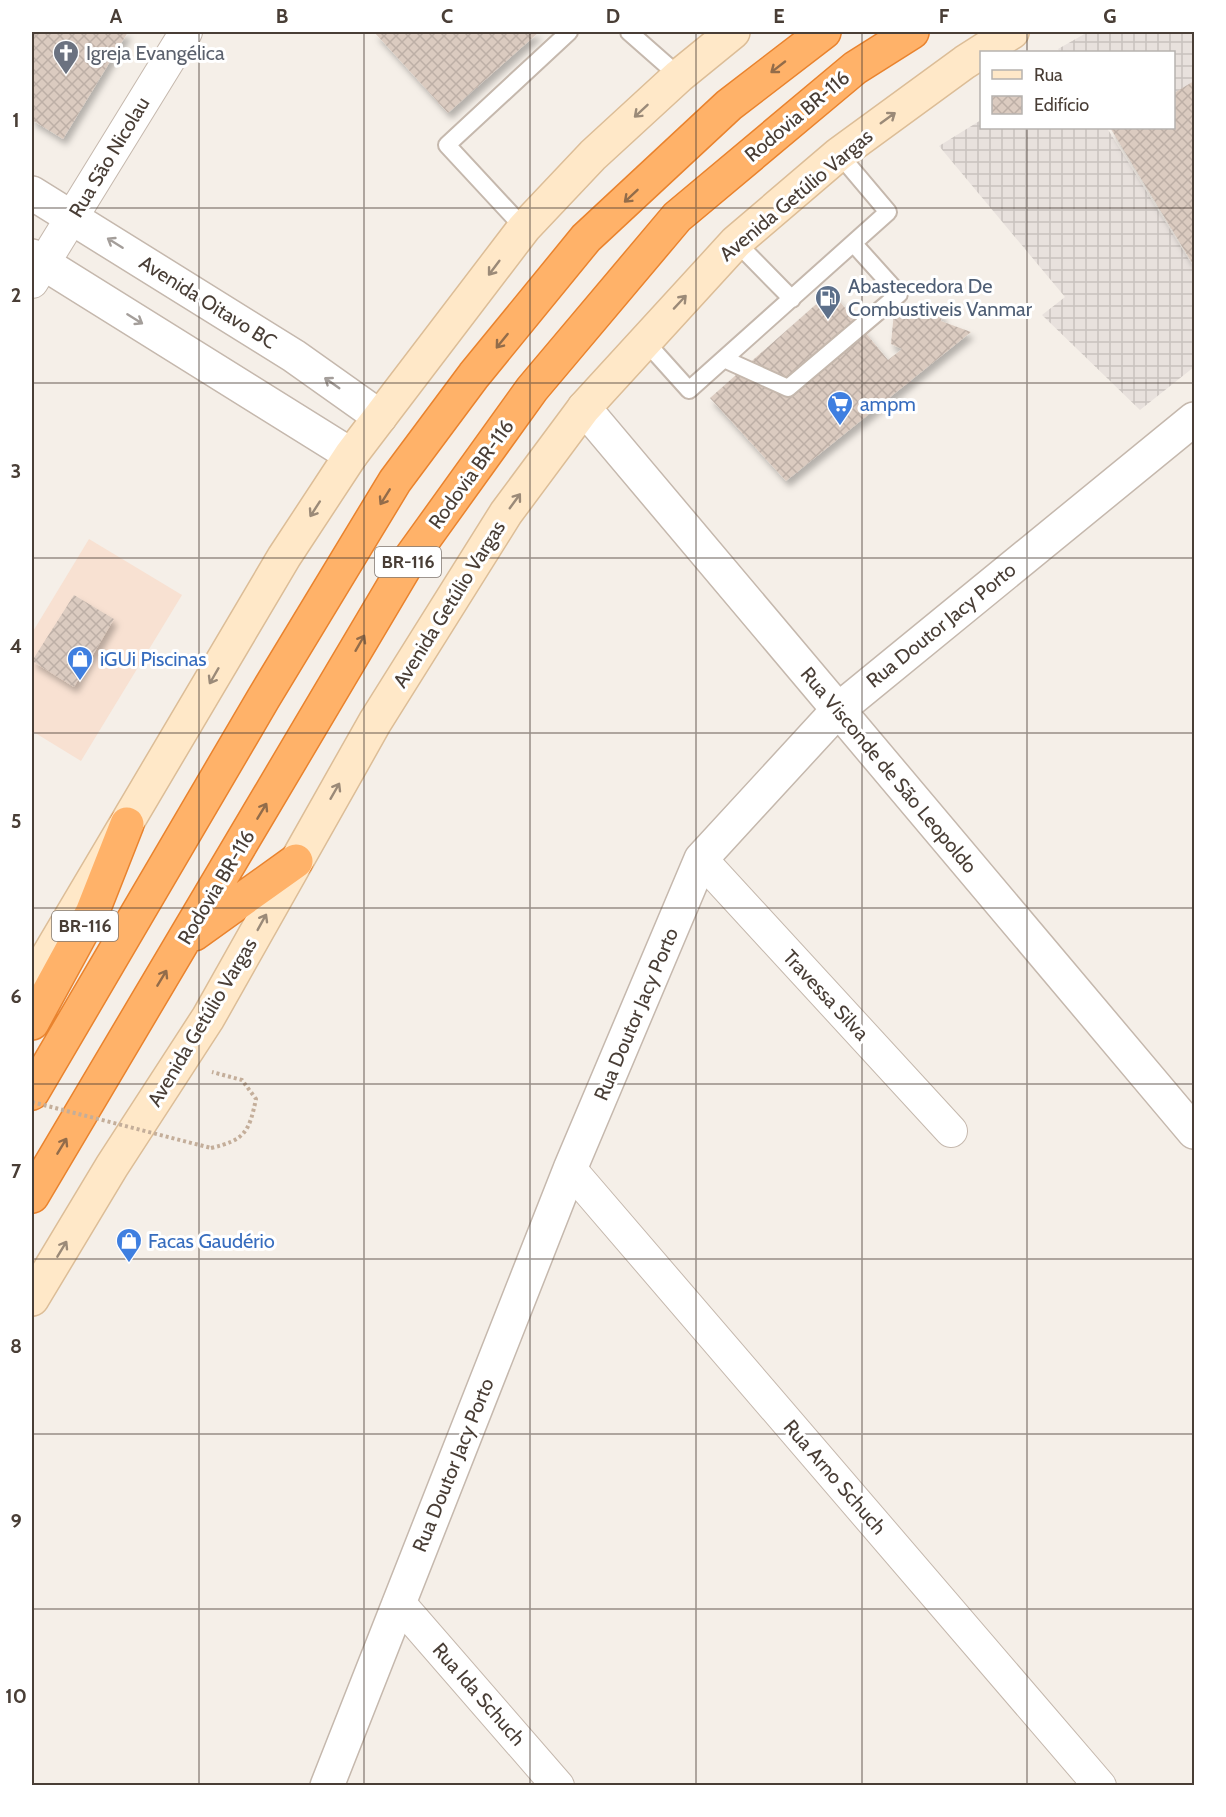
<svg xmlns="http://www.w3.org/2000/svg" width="1226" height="1817" font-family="Cabin,sans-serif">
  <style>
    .commercial { fill: #f8e1d2 }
    .industrial { fill: url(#industrial-grid) }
    .building { fill: url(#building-cross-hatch); filter: url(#shadow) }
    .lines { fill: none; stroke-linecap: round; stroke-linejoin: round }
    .service-casing { stroke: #c5b8ad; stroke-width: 20 }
    .minor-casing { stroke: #c5b8ad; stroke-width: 34 }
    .tertiary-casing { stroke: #c5b8ad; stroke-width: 36 }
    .secondary-casing { stroke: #dcbd97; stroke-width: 36 }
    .motorway-casing { stroke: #e9832e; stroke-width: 36 }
    .path { stroke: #c4ae9a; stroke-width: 4; stroke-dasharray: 3 3; stroke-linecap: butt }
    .service { stroke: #fff; stroke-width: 16 }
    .minor { stroke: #fff; stroke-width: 32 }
    .tertiary { stroke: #fff; stroke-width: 33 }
    .secondary { stroke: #ffe8c8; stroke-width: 33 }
    .motorway { stroke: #ffb269; stroke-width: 33 }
    .path-bridge { stroke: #c4ae9a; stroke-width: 4; stroke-dasharray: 3 3; stroke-linecap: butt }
    .oneway { stroke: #926c4a }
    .oneway2 { stroke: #9b8a78 }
    .oneway3 { stroke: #a49e9a }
    .grid { fill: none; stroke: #493e36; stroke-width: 1.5; stroke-opacity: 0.55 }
    .labels { text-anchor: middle; stroke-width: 6; stroke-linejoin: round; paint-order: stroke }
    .shield { fill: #fff; stroke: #807872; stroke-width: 1.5 }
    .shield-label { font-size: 18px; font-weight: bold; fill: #493e36 }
    .worship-label { font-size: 20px; fill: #5b616d; stroke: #fff; text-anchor: start }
    .street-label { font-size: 20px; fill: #493e36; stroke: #fff }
    .service-label { font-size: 20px; fill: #4e5e75; stroke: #fff; text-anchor: start }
    .shop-label { font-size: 20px; fill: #366cbe; stroke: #fff; text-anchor: start }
    .neatline { fill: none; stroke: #493e36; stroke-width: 2 }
    .grid-label { font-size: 20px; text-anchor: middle; font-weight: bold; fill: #493e36 }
  </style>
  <defs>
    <pattern id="industrial-grid" width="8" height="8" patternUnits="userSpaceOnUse" patternTransform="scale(1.5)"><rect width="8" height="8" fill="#e8e1dd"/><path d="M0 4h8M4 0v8" fill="none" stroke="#c8c2be"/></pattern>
    <pattern id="building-cross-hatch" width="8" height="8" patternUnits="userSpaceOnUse" patternTransform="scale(1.5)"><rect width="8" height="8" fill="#dbcbc0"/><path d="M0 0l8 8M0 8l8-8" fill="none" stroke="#bdafa6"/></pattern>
    <filter id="shadow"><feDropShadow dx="3.5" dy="6" stdDeviation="3" flood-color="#0004"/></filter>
  </defs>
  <rect width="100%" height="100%" fill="#f5efe8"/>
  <!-- commercial -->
  <path class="commercial" d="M89,539L182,595L81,761L32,731V633Z"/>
  <!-- industrial -->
  <path class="industrial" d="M1088,32H1194V266L1110,128H1174V52H1060L1058,49Z
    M981,120L982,128H1107L1194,268V367L1140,410L1042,315L1065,297L939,146Z"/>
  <!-- building -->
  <path class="building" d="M32,32H128L63,139L32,120Z
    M374,32H539L448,113Z
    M1194,81V266L1111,129L1174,128V93Z
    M831,291L888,360L902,349L891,344L894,312L943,313L941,321L971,332L786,481L710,398Z
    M74,595L114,619L74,687L32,661Z"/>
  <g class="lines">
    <defs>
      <path id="service" d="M629,32L679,76
        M524,228L447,145L569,32
        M736,242L792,299
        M644,340L689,390L888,212L839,154
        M724,359L788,388L899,294L854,244"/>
      <path id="minor" d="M32,282L186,32
        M701,859L951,1131
        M570,1169L1100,1786
        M399,1603L558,1786"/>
      <path id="tertiary" d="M32,193L294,356L380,417
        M32,256L351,455
        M584,408L1194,1132
        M327,1786L570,1169L701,859L838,710L1194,419"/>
      <path id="secondary" d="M32,983L284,557L351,455L524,228L593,155L679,76L733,32
        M32,1299L112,1166L208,1018L375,722L506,513L584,408L736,242L839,154L965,62L1012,32"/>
      <path id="motorway" d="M194,934L296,861
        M32,1023L92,913L127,824
        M32,1093L263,699L395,481L474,375L586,238L729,105L824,32
        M32,1196L409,560L532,389L677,217L855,68L912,32"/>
    </defs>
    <!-- service casing -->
    <use href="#service" class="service-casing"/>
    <!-- minor casing -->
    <use href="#minor" class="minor-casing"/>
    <!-- tertiary casing -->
    <use href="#tertiary" class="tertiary-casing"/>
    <!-- secondary casing -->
    <use href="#secondary" class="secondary-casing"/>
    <!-- motorway casing -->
    <use href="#motorway" class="motorway-casing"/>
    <!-- path -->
    <path class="path" d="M211,1148C245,1140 249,1132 256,1099L242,1080L212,1072"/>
    <!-- service -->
    <use href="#service" class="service"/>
    <!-- minor -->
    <use href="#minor" class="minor"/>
    <!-- tertiary -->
    <use href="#tertiary" class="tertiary"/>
    <!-- secondary -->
    <use href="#secondary" class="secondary"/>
    <!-- motorway -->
    <use href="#motorway" class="motorway"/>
    <!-- path-bridge -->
    <path class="path-bridge" d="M32,1102L211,1148"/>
  </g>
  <!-- one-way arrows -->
  <defs><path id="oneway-shaft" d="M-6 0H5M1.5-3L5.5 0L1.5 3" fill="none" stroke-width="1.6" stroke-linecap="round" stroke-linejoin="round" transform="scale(1.5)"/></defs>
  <g class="oneway">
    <use href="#oneway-shaft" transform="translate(778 67) rotate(142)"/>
    <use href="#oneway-shaft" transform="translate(631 196) rotate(137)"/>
    <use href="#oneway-shaft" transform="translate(502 341) rotate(129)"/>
    <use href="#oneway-shaft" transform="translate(385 497) rotate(122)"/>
    <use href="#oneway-shaft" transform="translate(360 643) rotate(-60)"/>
    <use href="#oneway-shaft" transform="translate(262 811) rotate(-59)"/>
    <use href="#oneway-shaft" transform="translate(162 978) rotate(-59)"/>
    <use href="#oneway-shaft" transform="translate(62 1146) rotate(-59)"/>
  </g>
  <g class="oneway2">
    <use href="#oneway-shaft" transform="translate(641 111) rotate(137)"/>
    <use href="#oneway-shaft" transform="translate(888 118) rotate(-36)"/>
    <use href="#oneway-shaft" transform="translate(494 268) rotate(127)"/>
    <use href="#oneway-shaft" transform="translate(680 302) rotate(-47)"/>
    <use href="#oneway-shaft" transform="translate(515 501) rotate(-54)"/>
    <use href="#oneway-shaft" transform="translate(315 509) rotate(123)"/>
    <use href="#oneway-shaft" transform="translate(214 676) rotate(120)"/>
    <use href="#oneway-shaft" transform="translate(335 791) rotate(-60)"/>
    <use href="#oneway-shaft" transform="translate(262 922) rotate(-61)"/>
    <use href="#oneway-shaft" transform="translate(62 1249) rotate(-59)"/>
  </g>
  <g class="oneway3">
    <use href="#oneway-shaft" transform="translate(115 243) rotate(-148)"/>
    <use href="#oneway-shaft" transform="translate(135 319) rotate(32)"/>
    <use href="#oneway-shaft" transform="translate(332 383) rotate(-145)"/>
  </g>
  <!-- grid -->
  <path class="grid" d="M199,32V1786M364,32V1786M530,32V1786M696,32V1786M862,32V1786M1027,32V52M1027,128V1786M32,208H1194M32,383H1194M32,558H1194M32,733H1194M32,908H1194M32,1084H1194M32,1259H1194M32,1434H1194M32,1609H1194"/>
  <!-- icons -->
  <defs>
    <symbol id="church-pin" viewBox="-11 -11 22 30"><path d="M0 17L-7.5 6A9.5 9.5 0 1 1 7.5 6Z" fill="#6b7280" stroke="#fff"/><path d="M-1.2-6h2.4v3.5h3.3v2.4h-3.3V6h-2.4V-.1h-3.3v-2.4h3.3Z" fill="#fff"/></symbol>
    <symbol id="fuel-pin" viewBox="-11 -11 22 30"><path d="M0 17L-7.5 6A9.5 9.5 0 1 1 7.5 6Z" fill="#5c6f8a" stroke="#fff"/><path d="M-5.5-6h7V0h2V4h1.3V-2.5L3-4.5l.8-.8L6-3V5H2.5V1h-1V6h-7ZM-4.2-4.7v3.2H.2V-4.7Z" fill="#fff"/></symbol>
    <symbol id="supermarket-pin" viewBox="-11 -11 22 30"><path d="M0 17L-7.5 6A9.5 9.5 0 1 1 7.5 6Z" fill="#3f7fe0" stroke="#fff"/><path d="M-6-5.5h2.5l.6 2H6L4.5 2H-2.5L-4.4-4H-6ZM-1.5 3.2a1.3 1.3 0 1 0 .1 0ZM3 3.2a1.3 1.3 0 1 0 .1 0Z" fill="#fff"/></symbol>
    <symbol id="shop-pin" viewBox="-11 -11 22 30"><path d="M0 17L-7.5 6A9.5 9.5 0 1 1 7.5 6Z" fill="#3f7fe0" stroke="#fff"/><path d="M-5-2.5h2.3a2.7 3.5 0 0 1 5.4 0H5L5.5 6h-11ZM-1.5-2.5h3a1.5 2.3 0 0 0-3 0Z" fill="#fff"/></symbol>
  </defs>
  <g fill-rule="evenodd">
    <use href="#church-pin" x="51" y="38" width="30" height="40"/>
    <use href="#fuel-pin" x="813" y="283" width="30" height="40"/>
    <use href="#supermarket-pin" x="825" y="389" width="30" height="40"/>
    <use href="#shop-pin" x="65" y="644" width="30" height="40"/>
    <use href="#shop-pin" x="114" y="1226" width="30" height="40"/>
  </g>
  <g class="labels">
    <!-- shield labels -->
    <g class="shield">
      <rect x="375" y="547" width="66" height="30" rx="4.5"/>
      <rect x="52" y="911" width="66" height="30" rx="4.5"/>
    </g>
    <g class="shield-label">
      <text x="408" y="568">BR-116</text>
      <text x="85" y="932">BR-116</text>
    </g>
    <!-- worship labels -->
    <g class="worship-label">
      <text x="86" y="60">Igreja Evangélica</text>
    </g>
    <!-- street labels -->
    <g class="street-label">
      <text transform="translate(797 116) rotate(-40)" y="7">Rodovia BR-116</text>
      <text transform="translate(109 157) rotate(-59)" y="7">Rua São Nicolau</text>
      <text transform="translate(796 195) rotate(-40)" y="7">Avenida Getúlio Vargas</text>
      <text transform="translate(208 302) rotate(32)" y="7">Avenida Oitavo BC</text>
      <text transform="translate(471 474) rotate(-54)" y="7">Rodovia BR-116</text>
      <text transform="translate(449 604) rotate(-58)" y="7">Avenida Getúlio Vargas</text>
      <text transform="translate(941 625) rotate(-39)" y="7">Rua Doutor Jacy Porto</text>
      <text transform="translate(889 770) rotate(50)" y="7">Rua Visconde de São Leopoldo</text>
      <text transform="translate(216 887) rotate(-59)" y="7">Rodovia BR-116</text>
      <text transform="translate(826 995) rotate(47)" y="7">Travessa Silva</text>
      <text transform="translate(636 1014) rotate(-67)" y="7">Rua Doutor Jacy Porto</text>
      <text transform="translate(202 1022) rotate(-59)" y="7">Avenida Getúlio Vargas</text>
      <text transform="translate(453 1465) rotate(-68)" y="7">Rua Doutor Jacy Porto</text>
      <text transform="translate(835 1477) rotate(49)" y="7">Rua Arno Schuch</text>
      <text transform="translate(479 1694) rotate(49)" y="7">Rua Ida Schuch</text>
    </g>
    <!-- service labels -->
    <g class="service-label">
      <text x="848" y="293">Abastecedora De<tspan x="848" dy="23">Combustiveis Vanmar</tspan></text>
    </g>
    <!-- shop labels -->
    <g class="shop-label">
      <text x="860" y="411">ampm</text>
      <text x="100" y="666">iGUi Piscinas</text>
      <text x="148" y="1248">Facas Gaudério</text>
    </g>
  </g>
  <!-- border -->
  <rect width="1226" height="1817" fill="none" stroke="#ffffff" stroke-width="66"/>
  <!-- legend -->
  <rect x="980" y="51" width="195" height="78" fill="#ffffff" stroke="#b6b2af" stroke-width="1.5"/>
  <rect x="992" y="70" width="30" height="9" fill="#ffe8c8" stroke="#b6b2af" stroke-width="1.5"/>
  <text x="1034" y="81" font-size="18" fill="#493e36">Rua</text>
  <rect x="992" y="96" width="30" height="18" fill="url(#building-cross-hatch)" stroke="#b6b2af" stroke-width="1.5"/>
  <text x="1034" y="111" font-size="18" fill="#493e36">Edifício</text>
  <rect x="33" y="33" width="1160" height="1751" class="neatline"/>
  <g class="grid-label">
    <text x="116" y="23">A</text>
    <text x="282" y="23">B</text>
    <text x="447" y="23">C</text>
    <text x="613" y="23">D</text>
    <text x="779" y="23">E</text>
    <text x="944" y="23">F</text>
    <text x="1110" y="23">G</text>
    <text x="16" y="127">1</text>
    <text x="16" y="302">2</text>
    <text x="16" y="478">3</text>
    <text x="16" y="653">4</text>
    <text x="16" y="828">5</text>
    <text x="16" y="1003">6</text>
    <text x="16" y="1178">7</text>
    <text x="16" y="1353">8</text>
    <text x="16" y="1528">9</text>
    <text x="16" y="1703">10</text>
  </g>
</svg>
